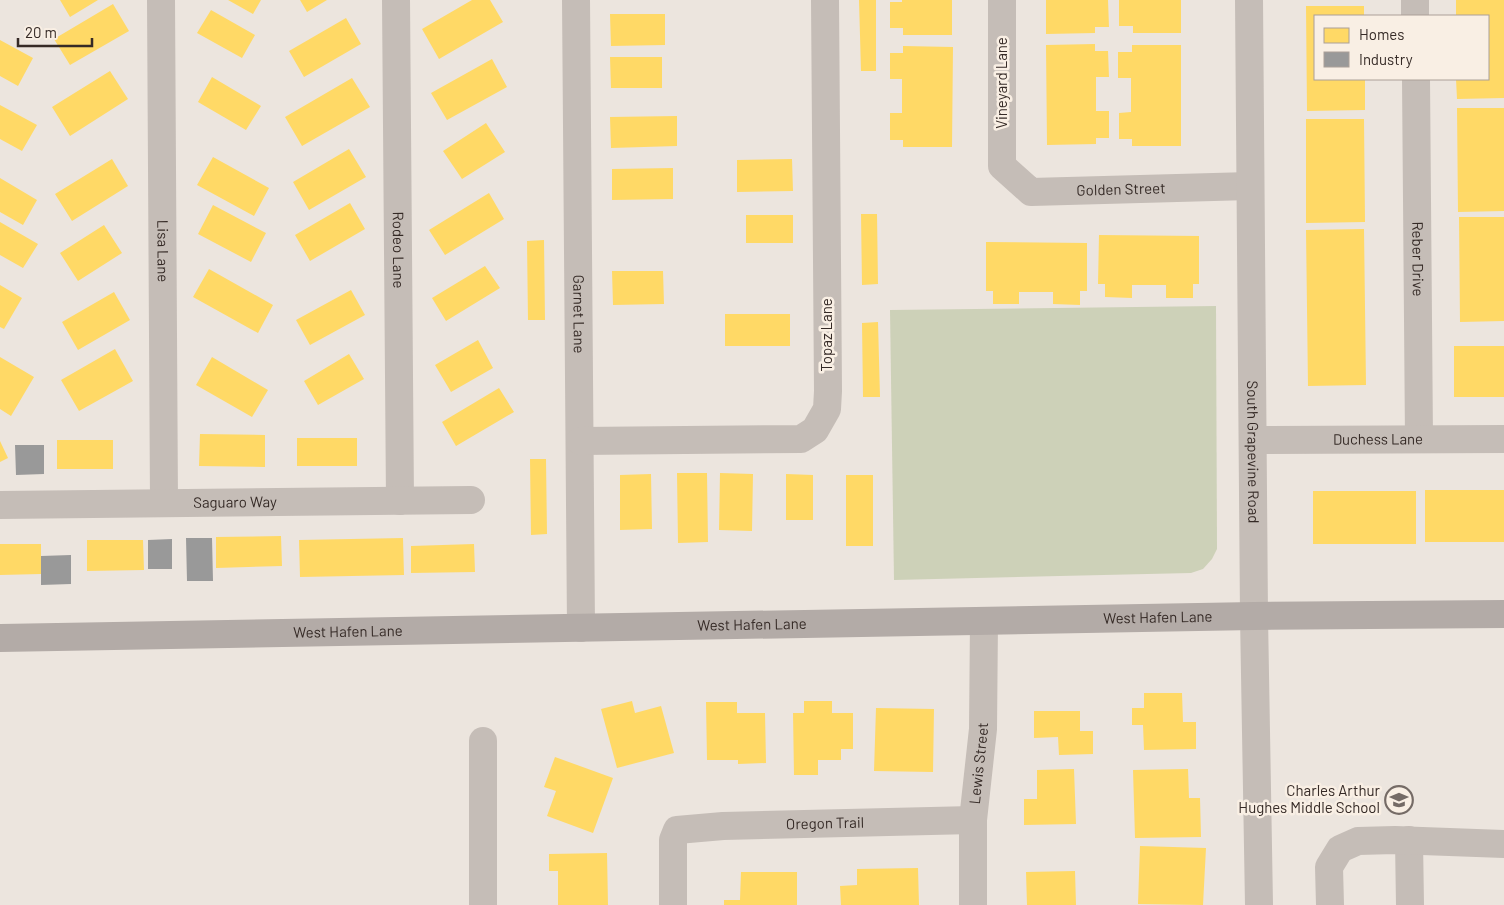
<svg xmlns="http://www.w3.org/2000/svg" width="1504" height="905" font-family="Barlow,sans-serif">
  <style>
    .green { fill: #cdd1b8 }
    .homes { fill: #ffd966 }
    .industry { fill: #999 }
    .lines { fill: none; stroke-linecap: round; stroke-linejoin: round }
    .minor { stroke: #c5bdb7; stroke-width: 28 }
    .major { stroke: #b3aba7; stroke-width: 28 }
    .labels { text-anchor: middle; stroke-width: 5; stroke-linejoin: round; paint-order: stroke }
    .street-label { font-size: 15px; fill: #352a26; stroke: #f9efe4 }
    .poi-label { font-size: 15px; fill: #352a26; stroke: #f9efe4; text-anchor: end }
  </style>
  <rect width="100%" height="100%" fill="#ece5de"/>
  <!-- green -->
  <path class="green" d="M1216,306L1217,549L1212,559L1203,569L1191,573L894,580L890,310Z"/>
  <!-- homes -->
  <path class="homes" d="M60,0H98L70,17Z
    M228,0H261L253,14Z
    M300,0H327L307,12Z
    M472,0H490L503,22L439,59L422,29Z
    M859,0H876V71H861Z
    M902,0H952V35H903V28H890V2H902Z
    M1046,0H1108L1109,27H1095V33L1046,34Z
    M1119,0H1181V33H1133V26H1119Z
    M1456,0H1504V98L1457,99L1456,79H1488V16H1456Z
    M113,4L129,31L70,65L54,39Z
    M1306,6H1364V16H1315V79H1365V110L1307,111Z
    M211,10L255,35L242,58L197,33Z
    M610,14H665V45L611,46Z
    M346,18L361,44L304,77L289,51Z
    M0,40L33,58L18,86L0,76Z
    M1095,44V51H1108L1109,77H1096V111H1109V138H1096V144L1047,145L1046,45Z
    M1132,45H1181V146H1132V139H1119V113L1131,112V78H1118V52H1132Z
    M903,46L953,47L952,147H903V140H890V113H902V79H890V53H903Z
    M610,57H662V88H611Z
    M492,59L507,87L447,120L431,93Z
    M110,71L128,99L70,136L52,107Z
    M212,77L261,106L246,130L198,102Z
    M352,78L370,107L302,146L285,117Z
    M0,105L37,125L22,151L0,139Z
    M1457,108H1504V211L1458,212Z
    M677,116V146L611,148L610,117Z
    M1306,119H1364L1365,222L1306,223Z
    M486,123L505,152L462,179L443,151Z
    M349,149L366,177L309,210L293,182Z
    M213,157L269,188L254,216L197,185Z
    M112,159L128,186L72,221L55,194Z
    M792,159L793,191L737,192V160Z
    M673,168V199L612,200V169Z
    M0,178L37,200L23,225L0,212Z
    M489,193L504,219L445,255L429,230Z
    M350,203L365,229L310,261L295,235Z
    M213,205L266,233L251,262L198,234Z
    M861,214H877L878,284L862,285Z
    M746,215H793V243H746Z
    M1459,217H1504V321L1460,322Z
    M0,222L38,244L23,268L0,255Z
    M104,225L122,253L78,281L60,253Z
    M1364,229L1366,385L1308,386L1306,230Z
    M1099,235L1199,236V284H1193V298H1166V285H1132V298L1105,297V284H1098Z
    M544,240L545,320H528L527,241Z
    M986,242L1087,243V291H1080V305L1053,304V292H1019V304H993V291H986Z
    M485,266L500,288L446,321L432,298Z
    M209,269L273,305L258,333L193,297Z
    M612,271H663L664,304L613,305Z
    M0,285L22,298L4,329L0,327Z
    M351,290L365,315L310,345L296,320Z
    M114,292L130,320L78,350L62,322Z
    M725,314H790V346H725Z
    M878,322L880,397H863L862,323Z
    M478,340L493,368L451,392L435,365Z
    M1454,346H1504V397H1454Z
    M115,349L133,381L79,411L61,380Z
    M349,354L364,379L318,405L304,381Z
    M0,357L34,377L11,416L0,409Z
    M212,357L268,390L252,417L196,385Z
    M499,388L514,412L456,446L442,422Z
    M200,434L265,435V467L199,466Z
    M297,438H357V466H297Z
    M57,440H113V469H57Z
    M0,441L8,458L0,462Z
    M530,459H546L547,534L531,535Z
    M677,473H707L708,542L678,543Z
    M720,473L753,474L752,531L719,530Z
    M651,474L652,529L620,530V475Z
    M786,474L813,475V520H786Z
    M846,475H873V546H846Z
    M1425,490H1504V542H1425Z
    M1313,491H1416V544H1313Z
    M281,536L282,566L216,568V537Z
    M403,538L404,575L300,577L299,540Z
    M87,540H143L144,570L87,571Z
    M0,544H41V574L0,575Z
    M474,544L475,572L411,573V546Z
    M1144,693H1182L1183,722H1196V749L1144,750L1143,725H1132V708H1144Z
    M632,701L635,713L661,706L674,753L617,768L601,709Z
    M804,701H832V713H853V749H841V760H818V775H794L793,713H804Z
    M706,702H737V713H765L766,763L738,764V760H707Z
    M876,708L934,709L933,772L874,771Z
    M1034,711H1080V731H1093V754L1059,755L1058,737L1034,738Z
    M555,757L613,778L593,833L547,816L556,791L544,787Z
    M1074,769L1076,824L1024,825V799H1037V770Z
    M1188,769L1189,798H1200L1201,837L1135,838L1133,770Z
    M1140,846L1206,848L1203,905L1138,904Z
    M607,853L608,905H558V871H549V854Z
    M918,868L919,905H841L840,886L857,885V869Z
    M1075,871L1076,905H1027L1026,872Z
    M741,872H797V905H724V900H740Z"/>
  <!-- industry -->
  <path class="industry" d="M15,445H44V474L16,475Z
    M186,538H212L213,581H187Z
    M172,539V569H148V540Z
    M71,555V584L41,585V556Z"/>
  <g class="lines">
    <!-- minor -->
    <g class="minor">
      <path id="s1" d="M161,0L164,502"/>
      <path id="s2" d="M396,0L400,501"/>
      <path id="s3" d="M576,0L581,628"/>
      <path id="s4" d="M1002,0V166L1031,192L1250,186"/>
      <path id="s5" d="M1249,0L1254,616L1259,905"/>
      <path d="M1415,0V16"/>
      <path id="s6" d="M1416,79L1419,439"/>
      <path id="s7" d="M1253,440L1504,439"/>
      <path d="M580,441L801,439L815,430L827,409L828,391L825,0"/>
      <path id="s8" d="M0,505L471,500"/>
      <path d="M1409,840L1410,905"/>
      <path d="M483,905V741"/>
      <path id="s9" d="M673,905V840L677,830L723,826L973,820"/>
      <path id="s10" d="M973,905V820L983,729L984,621"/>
      <path d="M1330,905L1329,867L1340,849L1358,841L1395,840L1504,844"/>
    </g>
    <!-- major -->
    <path class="major" id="s11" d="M0,638L1254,616L1504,614"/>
  </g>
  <!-- icons -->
  <defs>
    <symbol id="school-ring" viewBox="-11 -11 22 22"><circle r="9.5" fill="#f9efe4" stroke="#756b66" stroke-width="1.5"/><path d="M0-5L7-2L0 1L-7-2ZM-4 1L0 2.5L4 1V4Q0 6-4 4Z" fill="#756b66"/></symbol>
  </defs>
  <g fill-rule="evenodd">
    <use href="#school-ring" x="1383" y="784" width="32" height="32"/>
  </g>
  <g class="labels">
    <!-- street labels -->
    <g class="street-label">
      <text transform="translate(1002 83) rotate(-90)" y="5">Vineyard Lane</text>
      <text dy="5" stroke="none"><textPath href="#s4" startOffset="295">Golden Street</textPath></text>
      <text dy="5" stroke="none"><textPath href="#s2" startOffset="250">Rodeo Lane</textPath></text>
      <text dy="5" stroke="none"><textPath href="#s1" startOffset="251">Lisa Lane</textPath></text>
      <text dy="5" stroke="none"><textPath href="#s6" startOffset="180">Reber Drive</textPath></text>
      <text dy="5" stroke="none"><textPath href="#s3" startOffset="314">Garnet Lane</textPath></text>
      <text transform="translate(827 335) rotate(-90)" y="5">Topaz Lane</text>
      <text dy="5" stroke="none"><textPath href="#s7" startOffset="125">Duchess Lane</textPath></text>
      <text dy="5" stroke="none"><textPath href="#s5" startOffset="452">South Grapevine Road</textPath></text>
      <text dy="5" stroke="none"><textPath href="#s8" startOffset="235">Saguaro Way</textPath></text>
      <text dy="5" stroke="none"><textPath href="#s11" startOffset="1158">West Hafen Lane</textPath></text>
      <text dy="5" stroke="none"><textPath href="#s11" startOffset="752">West Hafen Lane</textPath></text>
      <text dy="5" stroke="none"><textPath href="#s11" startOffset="348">West Hafen Lane</textPath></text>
      <text dy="5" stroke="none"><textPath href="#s10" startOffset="142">Lewis Street</textPath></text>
      <text dy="5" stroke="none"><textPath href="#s9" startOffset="224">Oregon Trail</textPath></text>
    </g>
    <!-- poi labels -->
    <g class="poi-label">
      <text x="1380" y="796">Charles Arthur<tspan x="1380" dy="17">Hughes Middle School</tspan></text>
    </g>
  </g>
  <!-- legend -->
  <rect x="1314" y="15" width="175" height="65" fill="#f9efe4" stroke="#aba098"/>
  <rect x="1324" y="28" width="25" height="15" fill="#ffd966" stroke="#aba098"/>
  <text x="1359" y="40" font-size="15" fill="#352a26">Homes</text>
  <rect x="1324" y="52" width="25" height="15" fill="#999999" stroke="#aba098"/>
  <text x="1359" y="65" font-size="15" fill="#352a26">Industry</text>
  <!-- scale -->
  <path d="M18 38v8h74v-8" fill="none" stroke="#352a26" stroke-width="2.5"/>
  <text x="25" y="38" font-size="15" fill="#352a26" stroke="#f9efe4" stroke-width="4" paint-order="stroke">20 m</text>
</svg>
